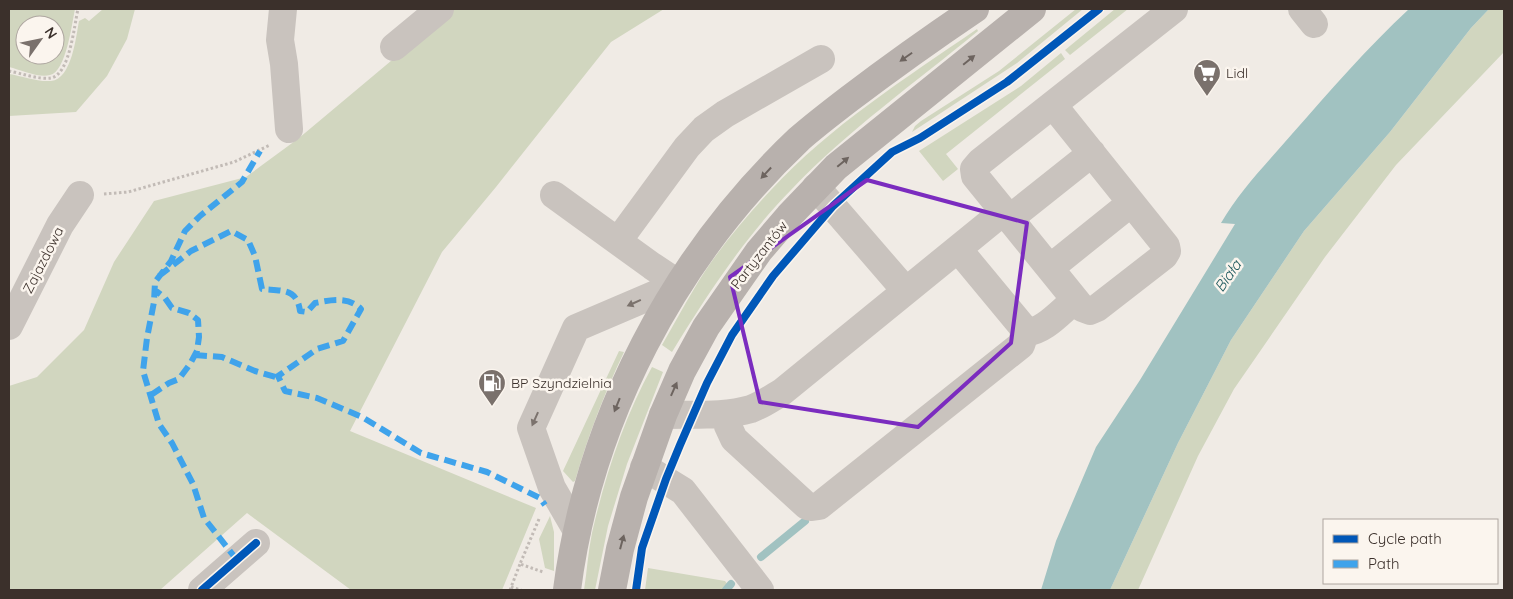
<svg xmlns="http://www.w3.org/2000/svg" width="1513" height="599" font-family="Quicksand,sans-serif">
  <style>
    .green { fill: #d1d6bf; fill-rule: evenodd }
    .water { fill: #a1c2c1 }
    .lines { fill: none; stroke-linecap: round; stroke-linejoin: round }
    .stream { stroke: #a1c2c1; stroke-width: 8 }
    .path { stroke: #c2bbb6; stroke-width: 3; stroke-dasharray: 2.5 2.5; stroke-linecap: butt }
    .minor { stroke: #c9c3be; stroke-width: 28 }
    .major { stroke: #b8b1ad; stroke-width: 28 }
    .quiet { stroke: #3fa3eb; stroke-width: 6; stroke-dasharray: 12 6; stroke-linecap: butt }
    .cycleway-casing { stroke: #fbf5ee; stroke-width: 11 }
    .cycleway { stroke: #0057b8; stroke-width: 8 }
    .oneway { fill: #6d645f }
    .oneway2 { fill: #7b726d }
    .marked { fill: none; stroke: #7b2cbf; stroke-width: 4; stroke-linejoin: round }
    .labels { text-anchor: middle; stroke-width: 5; stroke-linejoin: round; paint-order: stroke }
    .poi-label { font-size: 14px; fill: #3b302b; stroke: #fbf5ee; text-anchor: start }
    .street-label { font-size: 14px; fill: #3b302b; stroke: #fbf5ee }
    .water-label { font-size: 15px; font-style: italic; fill: #1f5a5e; stroke: #fbf5ee }
  </style>
  <rect width="100%" height="100%" fill="#f0ebe5"/>
  <!-- green -->
  <path class="green" d="M9,9H75C72,23 66,72 50,75C38,78 21,70 9,67ZM25,25H55V55H25Z
    M103,9H135L127,39L107,76L76,112L9,116V74C22,76 37,82 51,81C72,79 76,36 79,21L85,18L89,21Z
    M453,9H664L611,42L496,187L442,252L350,431L536,508L502,590H351L247,513L160,590H9V386L37,377L84,330L114,262L154,201L246,177L299,138Z
    M1076,9H1083L1017,63L912,132L915,126L921,121L999,71Z
    M1115,9H1128L1070,55L1065,50Z
    M1489,9H1504V52L1396,165L1325,257L1234,389L1198,456L1138,590H1110L1178,443L1231,340L1304,231L1390,132L1471,28Z
    M977,29L978,31C915,83 847,131 791,190C744,238 707,295 672,352L662,345C673,326 683,307 694,289C715,253 743,220 771,190C830,126 906,78 977,29Z
    M1061,53L1065,59L946,154L958,169L943,181L919,151L1021,86Z
    M619,351L624,352C604,394 588,436 575,481L573,482L563,471Z
    M652,367L663,372L627,464L608,526L595,590H584C587,571 588,552 592,533C605,476 624,418 652,367Z
    M550,516L554,532V571L545,568L539,539Z
    M648,568L725,581L732,590H645Z"/>
  <!-- water -->
  <path class="water" d="M1409,9H1489L1471,28L1390,132L1304,231L1231,340L1178,443L1110,590H1041L1056,541L1096,447L1140,380L1235,224L1221,223C1240,190 1267,163 1292,134C1330,91 1367,48 1409,9Z"/>
  <g class="lines">
    <!-- stream -->
    <path class="stream" d="M761,557L805,521
      M726,590L731,584"/>
    <!-- path -->
    <path class="path" d="M9,71C20,73 40,80 51,78C70,74 74,26 78,9
      M104,194L128,192L234,162L270,145
      M539,519L520,564L543,572
      M511,587L521,590
      M510,590L520,564"/>
    <!-- minor -->
    <path class="minor" d="M283,9L280,40L284,64L289,129
      M1302,9L1314,24
      M394,47L440,9
      M1053,105L1166,246L1167,251L1164,256L1097,308L1090,311L1082,308L975,176L974,169L980,162L1174,9
      M816,187L906,291
      M554,195L652,266L679,284
      M1009,219L1092,153
      M618,241L687,147L704,129L725,114L821,59
      M1050,268L1131,203
      M9,326L60,225L80,195
      M1025,333C1045,331 1060,312 1075,300
      M727,414L728,426L734,439L807,506L812,507L819,506L1021,345L1025,333L1021,325L958,249
      M663,415C692,414 723,417 751,409C762,405 772,398 782,392L1003,212
      M644,467L683,491L760,590
      M577,531L552,488L531,428L576,328L679,284
      M202,590L256,543"/>
    <!-- major -->
    <path class="major" d="M567,590C589,419 674,257 799,139C815,125 832,112 849,99C890,68 932,38 975,9
      M612,590L620,549L634,497L663,415L682,371L706,327L759,251L789,216L836,167L1032,9"/>
    <!-- quiet -->
    <path class="quiet" d="M159,276L191,251L231,231L248,240L255,256L262,289C282,291 297,288 300,311L307,312L315,303C331,300 348,296 361,309L343,341L317,349L278,376L285,391L317,398L362,417L421,453L487,472L540,498L545,505
      M195,355L222,357L255,371L279,378
      M151,395L169,383L179,379L190,364L197,351L199,337L198,320L189,313L172,308L165,298L155,290
      M237,560L204,518L193,484L172,443L159,424L143,371L147,338L154,302L155,282L171,261L185,231L200,216L242,182L260,151"/>
    <defs>
      <path id="cycleway" d="M202,590L256,543
        M636,590L642,548L666,479L680,445L707,383L732,335L773,276L833,206L892,152L920,138L1007,82L1099,9"/>
    </defs>
    <!-- cycleway casing -->
    <use href="#cycleway" class="cycleway-casing"/>
    <!-- cycleway -->
    <use href="#cycleway" class="cycleway"/>
  </g>
  <!-- one-way arrows -->
  <defs><path id="oneway-solid" d="M-6-.8H1V-3.2L6.5 0L1 3.2V.8H-6Z" transform="scale(1.25)"/></defs>
  <g class="oneway">
    <use href="#oneway-solid" transform="translate(906 57) rotate(145)"/>
    <use href="#oneway-solid" transform="translate(969 60) rotate(-39)"/>
    <use href="#oneway-solid" transform="translate(843 162) rotate(-40)"/>
    <use href="#oneway-solid" transform="translate(766 173) rotate(133)"/>
    <use href="#oneway-solid" transform="translate(674 389) rotate(-66)"/>
    <use href="#oneway-solid" transform="translate(617 405) rotate(112)"/>
    <use href="#oneway-solid" transform="translate(622 542) rotate(-75)"/>
  </g>
  <g class="oneway2">
    <use href="#oneway-solid" transform="translate(634 303) rotate(156)"/>
    <use href="#oneway-solid" transform="translate(535 419) rotate(114)"/>
  </g>
  <!-- marked area -->
  <path class="marked" d="M867,180L1027,223L1011,343L918,427L760,402L730,277Z"/>
  <!-- icons -->
  <defs>
    <symbol id="supermarket-pin" viewBox="-11 -11 22 30"><path d="M0 17L-7.5 6A9.5 9.5 0 1 1 7.5 6Z" fill="#7a716c" stroke="#fbf5ee"/><path d="M-6-5.5h2.5l.6 2H6L4.5 2H-2.5L-4.4-4H-6ZM-1.5 3.2a1.3 1.3 0 1 0 .1 0ZM3 3.2a1.3 1.3 0 1 0 .1 0Z" fill="#fff"/></symbol>
    <symbol id="fuel-pin" viewBox="-11 -11 22 30"><path d="M0 17L-7.5 6A9.5 9.5 0 1 1 7.5 6Z" fill="#7a716c" stroke="#fbf5ee"/><path d="M-5.5-6h7V0h2V4h1.3V-2.5L3-4.5l.8-.8L6-3V5H2.5V1h-1V6h-7ZM-4.2-4.7v3.2H.2V-4.7Z" fill="#fff"/></symbol>
  </defs>
  <g fill-rule="evenodd">
    <use href="#supermarket-pin" x="1191" y="57" width="32" height="43"/>
    <use href="#fuel-pin" x="476" y="367" width="32" height="43"/>
  </g>
  <g class="labels">
    <!-- poi labels -->
    <g class="poi-label">
      <text x="1226" y="78">Lidl</text>
      <text x="511" y="388">BP Szyndzielnia</text>
    </g>
    <!-- street labels -->
    <g class="street-label">
      <text transform="translate(759 255) rotate(-52)" y="5">Partyzantów</text>
      <text transform="translate(43 260) rotate(-63)" y="5">Zajazdowa</text>
    </g>
    <!-- water labels -->
    <g class="water-label">
      <text transform="translate(1228 276) rotate(-55)" y="5">Biała</text>
    </g>
  </g>
  <!-- border -->
  <rect width="1513" height="599" fill="none" stroke="#3b302b" stroke-width="20"/>
  <!-- legend -->
  <rect x="1323" y="519" width="175" height="65" fill="#fbf5ee" stroke="#aea6a0"/>
  <rect x="1333" y="535" width="25" height="8" fill="#0057b8" stroke="#aea6a0"/>
  <text x="1368" y="544" font-size="15" fill="#3b302b">Cycle path</text>
  <rect x="1333" y="560" width="25" height="8" fill="#3fa3eb" stroke="#aea6a0"/>
  <text x="1368" y="569" font-size="15" fill="#3b302b">Path</text>
  <!-- north arrow -->
  <g transform="translate(40 40) rotate(57)"><circle r="24" fill="#fbf5ee" stroke="#aea6a0"/>
  <path d="M0-4L9 19L0 12L-9 19Z" fill="#7a716c"/>
  <text y="-8" font-size="14" font-weight="bold" text-anchor="middle" fill="#3b302b">N</text>
  </g>
</svg>
